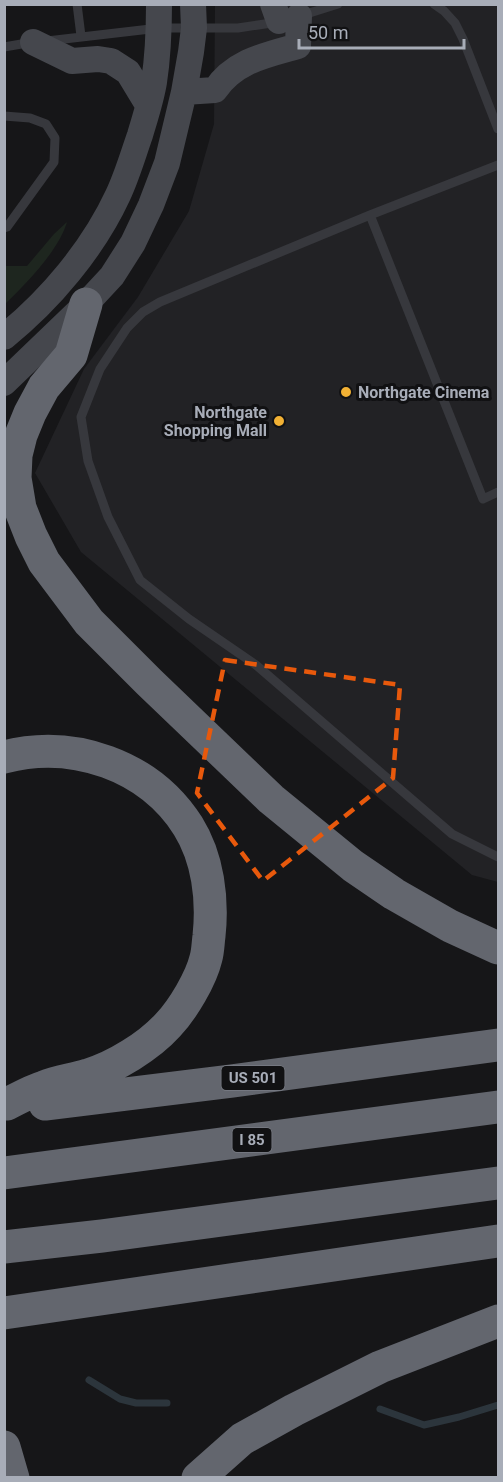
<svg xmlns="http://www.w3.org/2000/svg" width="503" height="1482" font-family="Roboto,sans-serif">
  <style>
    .built { fill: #222225 }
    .green { fill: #1e261f }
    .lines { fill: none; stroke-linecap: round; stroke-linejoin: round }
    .stream { stroke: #2c353c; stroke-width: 7 }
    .lane { stroke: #37383d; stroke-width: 9 }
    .secondary { stroke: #45474d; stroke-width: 26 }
    .highway { stroke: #63666e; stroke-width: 33 }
    .marked { fill: none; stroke: #e8590c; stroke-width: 4.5; stroke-dasharray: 12 8; stroke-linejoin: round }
    .poi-dot { fill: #f2b134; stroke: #111113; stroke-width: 2 }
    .labels { text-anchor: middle; stroke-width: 6; stroke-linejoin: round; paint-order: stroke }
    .shield { fill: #111113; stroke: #7b7e86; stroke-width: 1.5 }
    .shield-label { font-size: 15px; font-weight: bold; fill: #a8adb8 }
    .poi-label { font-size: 16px; font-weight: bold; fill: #a8adb8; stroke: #111113; text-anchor: start }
  </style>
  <rect width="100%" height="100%" fill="#161618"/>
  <!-- built -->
  <path class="built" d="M215,5H498V882L472,875L81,552L35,473L84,369L138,297L189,211L214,124Z"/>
  <!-- green -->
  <path class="green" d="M67,222C59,250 26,284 5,304V266H27L54,234Z"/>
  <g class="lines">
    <!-- stream -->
    <path class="stream" d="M89,1380L120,1399L136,1403H167
      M380,1409L424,1425L459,1417L498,1405"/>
    <!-- lane -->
    <path class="lane" d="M77,4L81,36
      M434,4L444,11L455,23L463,39L498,129
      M300,16L338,4
      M47,41L159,28H238L278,22
      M4,47L33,42
      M4,116L30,118L46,124L55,138L54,162L7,227L4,228
      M498,165L370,215L160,302L143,312L127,328L100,369L81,417L88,461L108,517L140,580L189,619L256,665L452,834L498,857
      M370,215L483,499L498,492"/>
    <!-- secondary -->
    <path class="secondary" d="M273,4L279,21
      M33,42L72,61L98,59L111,61L128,72L148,105
      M184,92L215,90C234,61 266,55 298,46L299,16
      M4,337C50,300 93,249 118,195C127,176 133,155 140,135C145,118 151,100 154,82C158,56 159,31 159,4
      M4,383L86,304L112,276L133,243L151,205L167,163L184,92L191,52L194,28L193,4"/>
    <!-- highway -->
    <path class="highway" d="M86,304L71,355L44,387L30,413L21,435L16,455L15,478L20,508L31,536L44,562L89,622L149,682L271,799L353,866L394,894L450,926L498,948
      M4,757C73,739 149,765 188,826C208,858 213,899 209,936C208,943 208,951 206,958C201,979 183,1009 168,1025C149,1046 115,1067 88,1075C73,1080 58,1081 44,1087C31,1091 19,1098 7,1104
      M45,1104L232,1081L498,1045
      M4,1173L498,1107
      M4,1247L102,1236L498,1183
      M4,1313L498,1241
      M4,1447L13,1478
      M198,1478L242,1439L294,1410L380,1367L498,1321"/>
  </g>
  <!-- marked area -->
  <path class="marked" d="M225,660L400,685L393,778L263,881L197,793Z"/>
  <!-- markers -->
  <g class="poi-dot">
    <circle cx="346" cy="392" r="6"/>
    <circle cx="279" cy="421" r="6"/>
  </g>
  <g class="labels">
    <!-- shield labels -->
    <g class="shield">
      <rect x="221.5" y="1066" width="63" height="24" rx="4.5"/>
      <rect x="232.5" y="1128" width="39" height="24" rx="4.5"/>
    </g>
    <g class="shield-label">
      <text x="253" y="1083">US 501</text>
      <text x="252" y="1145">I 85</text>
    </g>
    <!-- poi labels -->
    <g class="poi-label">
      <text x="358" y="398">Northgate Cinema</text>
      <text x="267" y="418" text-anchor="end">Northgate<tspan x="267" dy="18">Shopping Mall</tspan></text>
    </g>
  </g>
  <!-- border -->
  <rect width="503" height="1482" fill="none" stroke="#a8adb8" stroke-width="12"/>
  <!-- scale -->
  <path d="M299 39v9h165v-9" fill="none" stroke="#a8adb8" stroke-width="3"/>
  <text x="308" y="39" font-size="18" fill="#a8adb8" stroke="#111113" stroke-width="4.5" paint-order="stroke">50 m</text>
</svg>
